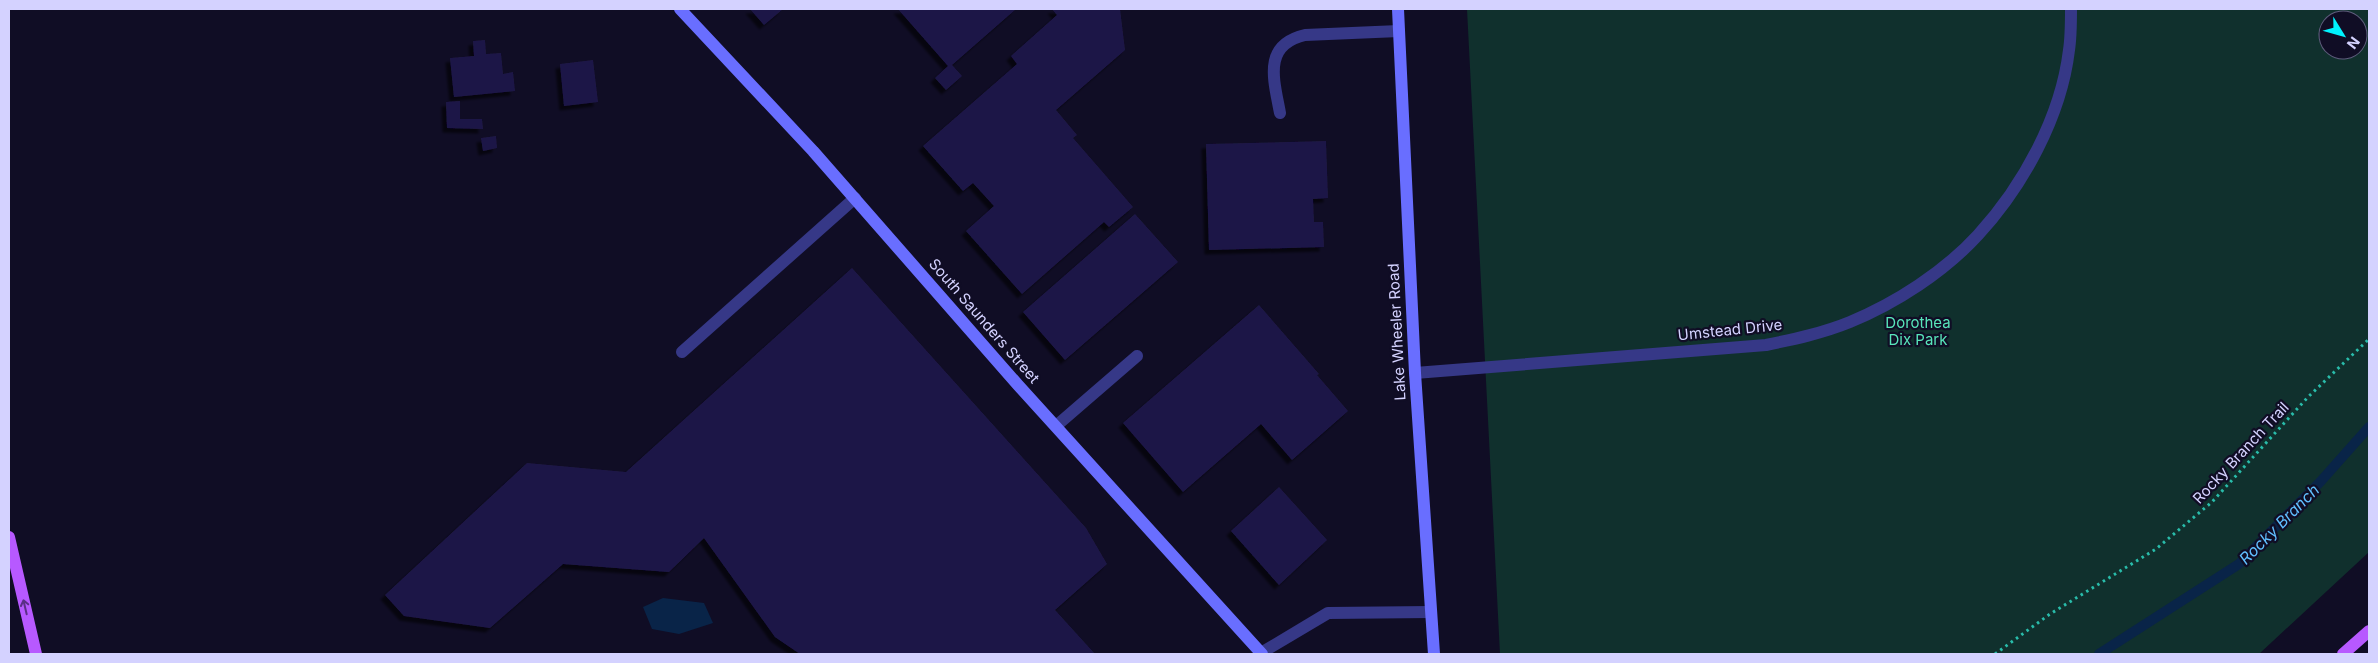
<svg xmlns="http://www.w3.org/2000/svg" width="2378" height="663" font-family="Inter,sans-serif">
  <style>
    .green { fill: #10302d; fill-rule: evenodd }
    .water { fill: #092448 }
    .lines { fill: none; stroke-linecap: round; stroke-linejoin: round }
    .stream { stroke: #092448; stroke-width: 10 }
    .building { fill: #1f1947; filter: url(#shadow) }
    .path { stroke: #29bcaa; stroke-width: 3; stroke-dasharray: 2.5 4; stroke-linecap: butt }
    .lane { stroke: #363887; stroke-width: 12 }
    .street { stroke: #363887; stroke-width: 12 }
    .secondary { stroke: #696eff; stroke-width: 12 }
    .primary { stroke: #b759ff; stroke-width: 12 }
    .oneway { stroke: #5b2f87 }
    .labels { text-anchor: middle; stroke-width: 4.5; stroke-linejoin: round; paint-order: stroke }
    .street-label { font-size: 15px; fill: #d4d2ff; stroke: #100d25 }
    .park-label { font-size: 15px; fill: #58e5ba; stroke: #100d25 }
    .water-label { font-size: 16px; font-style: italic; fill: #60bfff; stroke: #100d25 }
  </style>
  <defs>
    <filter id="shadow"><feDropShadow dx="-4.5" dy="4.5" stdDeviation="1" flood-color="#0009"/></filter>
  </defs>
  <rect width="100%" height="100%" fill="#100d25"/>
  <!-- green -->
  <path class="green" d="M1467,9H2369V552L2259,654H1500ZM2328,20H2358V50H2328Z"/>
  <!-- water -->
  <path class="water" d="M663,598L704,603L713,623L679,634L652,629L643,607Z"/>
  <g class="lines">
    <!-- stream -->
    <path class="stream" d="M2099,654L2239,564L2321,481L2369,427"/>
  </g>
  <!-- building -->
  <path class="building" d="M750,9H783L764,25Z
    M898,9H1016L952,65L962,76L946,90L935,78L948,66Z
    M1052,9H1120L1125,50L1056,110L1077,135L1073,138L1133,207L1109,227L1104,222L1022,294L966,231L994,206L973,183L963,191L923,146L1017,64L1011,56L1057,15Z
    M485,40L486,54L501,53L503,74L513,72L515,91L454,97L450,58L474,56L473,41Z
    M593,60L598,102L564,106L560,64Z
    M460,101V119H482L483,129L447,128L446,102Z
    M496,136L497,148L483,151L481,138Z
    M1326,141L1328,198L1313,199L1314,222H1323L1324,247L1209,250L1206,144Z
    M1135,214L1178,262L1065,360L1023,312Z
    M852,268L1086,528L1107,564L1055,610L1095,654H800L775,637L704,538L669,572L563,564L490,628L404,616L385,595L527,463L626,472Z
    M1259,305L1319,374L1317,375L1348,411L1292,460L1261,424L1183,492L1123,423Z
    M1279,487L1327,540L1279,585L1231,531Z"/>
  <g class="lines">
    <!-- path -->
    <path class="path" d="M1995,654L2050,614L2156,549L2212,502L2308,397L2369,339"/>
    <!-- lane -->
    <path class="lane" d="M1280,113C1274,80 1262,45 1305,35L1399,31
      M682,352L855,198
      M1056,426L1137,356
      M1261,653L1328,613L1431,612"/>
    <!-- street -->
    <path class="street" d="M1415,373L1766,345C1795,339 1823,333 1850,322C1896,303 1944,272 1978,235C2023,186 2061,117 2069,50C2071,37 2071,23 2071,9"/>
    <!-- secondary -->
    <path class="secondary" d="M680,9L813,151L1018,385L1262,654
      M1398,9L1415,373L1434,654"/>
    <!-- primary -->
    <path class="primary" d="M9,537L36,654
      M2343,654L2369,631"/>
  </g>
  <!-- one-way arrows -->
  <defs><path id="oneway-shaft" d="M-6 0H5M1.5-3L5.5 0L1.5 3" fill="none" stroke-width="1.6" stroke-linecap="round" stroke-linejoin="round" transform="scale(1.25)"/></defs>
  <use class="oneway" href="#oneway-shaft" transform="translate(25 607) rotate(-103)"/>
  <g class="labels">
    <!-- street labels -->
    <g class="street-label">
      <text transform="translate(984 321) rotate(49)" y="5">South Saunders Street</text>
      <text transform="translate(1730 330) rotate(-6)" y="5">Umstead Drive</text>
      <text transform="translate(1397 332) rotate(-93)" y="5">Lake Wheeler Road</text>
      <text transform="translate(2241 453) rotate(-47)" y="5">Rocky Branch Trail</text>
    </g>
    <!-- park labels -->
    <g class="park-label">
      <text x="1918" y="328">Dorothea<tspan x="1918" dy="17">Dix Park</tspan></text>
    </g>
    <!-- water labels -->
    <g class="water-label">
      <text transform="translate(2279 524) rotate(-45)" y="6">Rocky Branch</text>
    </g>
  </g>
  <!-- border -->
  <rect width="2378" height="663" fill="none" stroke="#d4d2ff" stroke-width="20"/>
  <!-- north arrow -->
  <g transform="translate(2343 35) rotate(127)"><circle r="24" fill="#100d25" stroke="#5e5c7c"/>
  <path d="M0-4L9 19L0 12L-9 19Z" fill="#00f2fd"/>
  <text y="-8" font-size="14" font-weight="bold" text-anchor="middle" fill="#d4d2ff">N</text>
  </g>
</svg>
